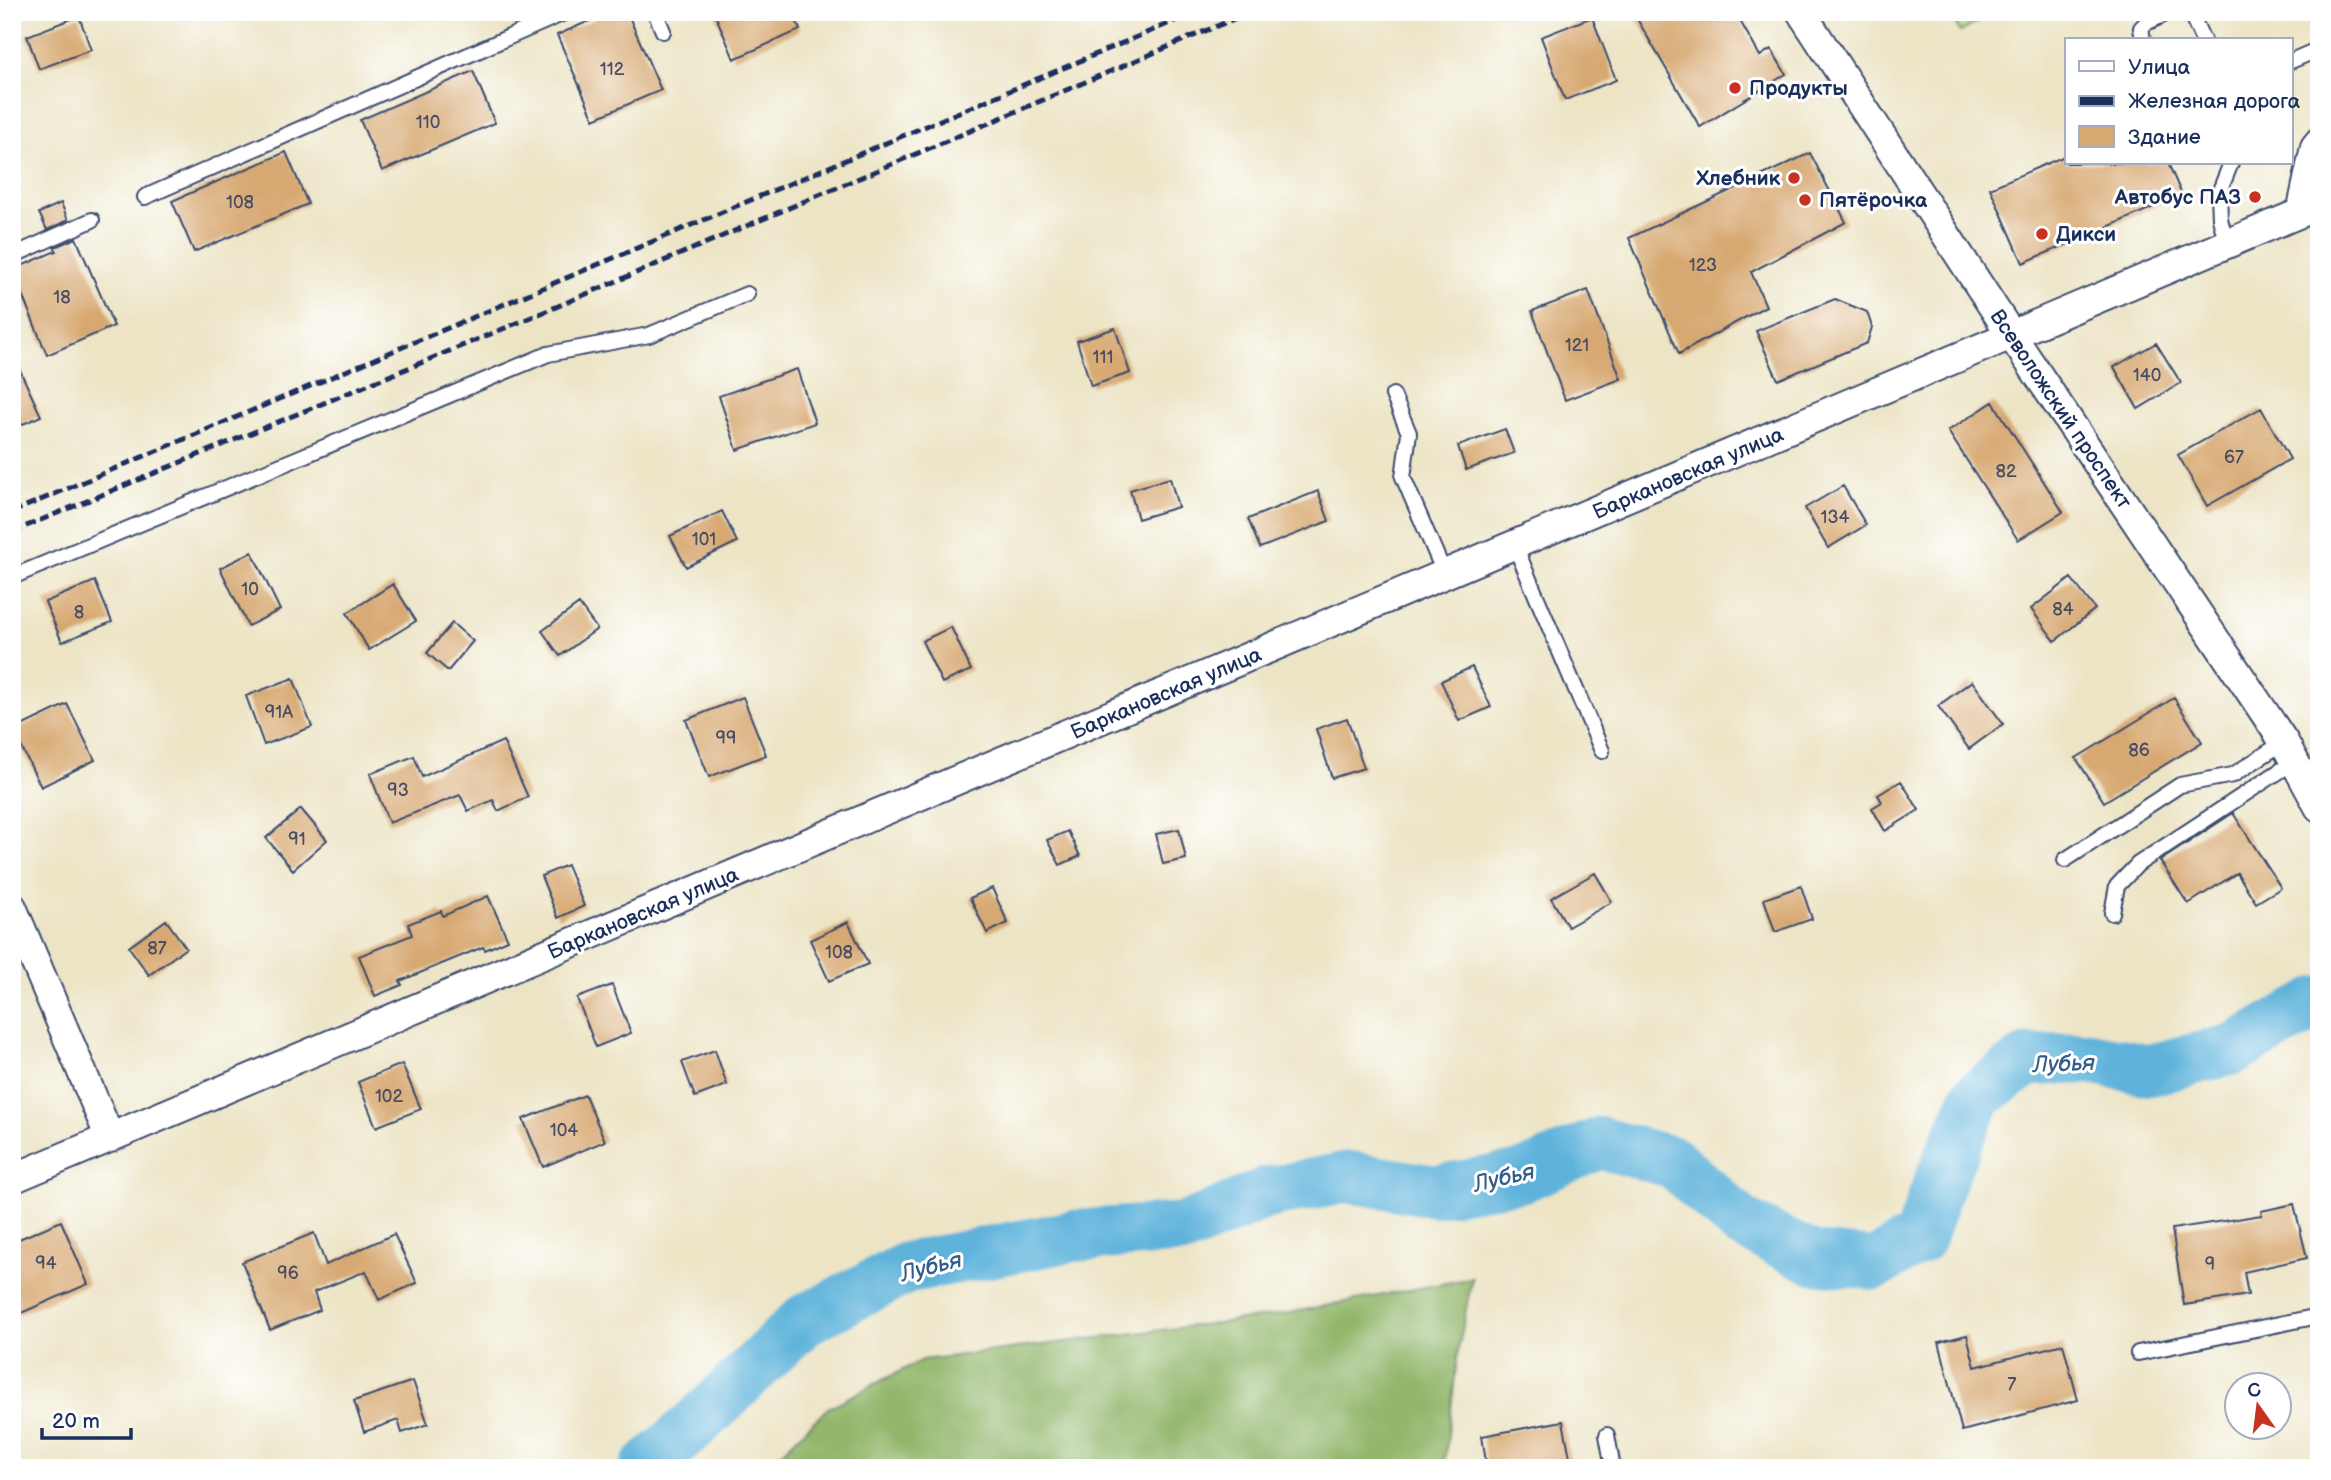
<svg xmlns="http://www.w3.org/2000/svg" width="2331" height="1480" font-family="'Balsamiq Sans',sans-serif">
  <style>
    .green { fill: #b9d57b; stroke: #6a826c; stroke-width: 2 }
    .forest { fill: #92b66b; stroke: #567264; stroke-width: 2 }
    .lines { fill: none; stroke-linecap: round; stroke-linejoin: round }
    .river { stroke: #5fb3db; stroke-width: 52 }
    .building { fill: #d7a871 }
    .service-casing { stroke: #3a4a6d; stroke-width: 18 }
    .minor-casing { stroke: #3a4a6d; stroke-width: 32 }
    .service { stroke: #fff; stroke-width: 14 }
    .minor { stroke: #fff; stroke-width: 28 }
    .rail { stroke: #1b2f5e; stroke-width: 5; stroke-dasharray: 10 5; stroke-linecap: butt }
    .poi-dot { fill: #c8321e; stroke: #fff; stroke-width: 2.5 }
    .labels { text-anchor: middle; stroke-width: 6; stroke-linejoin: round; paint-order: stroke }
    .number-label { font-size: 18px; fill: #4a4d63 }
    .poi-label { font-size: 21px; font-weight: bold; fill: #1b2f5e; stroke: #fff; text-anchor: start }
    .street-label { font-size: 21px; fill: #1b2f5e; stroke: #fff }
    .water-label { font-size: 23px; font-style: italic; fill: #335d8a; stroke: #fff }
  </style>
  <rect width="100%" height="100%" fill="#fff"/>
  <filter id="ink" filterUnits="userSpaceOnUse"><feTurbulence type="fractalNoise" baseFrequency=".0143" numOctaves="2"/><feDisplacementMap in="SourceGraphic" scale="14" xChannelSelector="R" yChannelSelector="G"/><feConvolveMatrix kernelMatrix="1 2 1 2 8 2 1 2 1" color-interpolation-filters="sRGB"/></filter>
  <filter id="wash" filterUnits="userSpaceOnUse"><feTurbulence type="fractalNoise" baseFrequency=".00686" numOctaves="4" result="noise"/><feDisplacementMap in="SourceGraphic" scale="28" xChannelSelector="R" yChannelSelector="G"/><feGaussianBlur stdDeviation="1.57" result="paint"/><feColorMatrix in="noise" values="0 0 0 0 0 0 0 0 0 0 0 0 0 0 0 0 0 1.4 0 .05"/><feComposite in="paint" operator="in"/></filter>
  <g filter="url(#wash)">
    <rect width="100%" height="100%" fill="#ece4c5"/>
    <!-- green -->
    <path class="green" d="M1950,12H1988L1989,16L1960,32Z"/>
    <!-- forest -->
    <path class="forest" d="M1472,1278L1458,1351L1444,1468H765L828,1408L922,1360L1273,1316Z"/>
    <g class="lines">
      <!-- river -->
      <path class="river" d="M646,1468L714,1407L804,1320L909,1267L1073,1236L1185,1228L1266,1193L1349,1177L1435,1191L1523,1176L1600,1143L1672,1162L1743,1224L1813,1258L1875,1264L1920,1238L1938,1185L1977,1096L2028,1060L2090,1058L2150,1070L2234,1049L2319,1002"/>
    </g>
    <g id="blocks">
      <!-- building -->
      <path class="building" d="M610,12H627L661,90L594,119L557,35Z
        M714,12H793L800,30L734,59Z
        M1633,12H1735L1760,56L1771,49L1786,74L1700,127Z
        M79,16L91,50L39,69L27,36Z
        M1592,17L1616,80L1565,100L1541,37Z
        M473,71L495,123L382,171L360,120Z
        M286,152L308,204L194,252L172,201Z
        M1810,153L1846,222L1751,272L1766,306L1679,354L1629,238Z
        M2067,155V163H2168L2182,195L2023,263L1990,188Z
        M61,203L68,220L47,230L39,213Z
        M76,238L114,326L47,355L12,270L56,251L55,247Z
        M1588,290L1621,379L1565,400L1532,311Z
        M1835,299L1867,312L1872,327L1867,343L1778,380L1756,331Z
        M1115,328L1130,373L1091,386L1077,341Z
        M2156,343L2181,383L2138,409L2114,367Z
        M12,353L41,416L12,429Z
        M797,369L815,423L737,450L719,396Z
        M1993,402L2063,512L2018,540L1948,431Z
        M2261,408L2290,459L2207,506L2178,455Z
        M1505,429L1514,453L1466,470L1458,446Z
        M1170,478L1178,507L1138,519L1130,490Z
        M1843,486L1866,525L1828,548L1805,508Z
        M1318,491L1329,521L1260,548L1248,519Z
        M722,511L737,542L686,567L670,536Z
        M252,552L280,610L248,626L220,568Z
        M2071,578L2095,609L2055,641L2031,609Z
        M95,581L112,622L62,642L45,602Z
        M393,584L416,621L369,650L347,613Z
        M579,604L597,629L560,656L542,631Z
        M452,623L473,641L448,671L427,653Z
        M951,627L971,670L942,683L922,641Z
        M1472,667L1491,707L1459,721L1441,681Z
        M293,678L312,727L264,745L246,696Z
        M1972,681L2003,724L1969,749L1938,706Z
        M743,697L766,755L709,777L686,720Z
        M2174,698L2202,742L2104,802L2076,758Z
        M67,704L95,760L41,787L13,730Z
        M1347,718L1364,768L1332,778L1316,729Z
        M503,741L528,797L498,811L493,800L468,811L460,795L389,823L370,774L414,756L422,777Z
        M1901,781L1919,810L1885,831L1872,808L1882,802L1878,795Z
        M301,809L327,840L293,870L266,838Z
        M2233,813L2281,888L2256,903L2237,873L2188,904L2160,861Z
        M1179,829L1186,859L1163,864L1156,834Z
        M1068,831L1080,856L1060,865L1047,840Z
        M567,865L584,906L558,918L541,876Z
        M1595,873L1612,902L1568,927L1551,898Z
        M1801,886L1812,919L1775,932L1764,899Z
        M992,888L1008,923L987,933L970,898Z
        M488,896L508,940L485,950L483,947L400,981L402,985L375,996L359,956L412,935L408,924L441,911L443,916Z
        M166,920L186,948L149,975L129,947Z
        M848,922L868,964L829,981L810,940Z
        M612,985L631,1033L596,1047L577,998Z
        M715,1050L727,1085L695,1097L682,1062Z
        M402,1064L421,1109L376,1127L358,1082Z
        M585,1095L605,1141L543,1167L523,1119Z
        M2294,1204L2307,1258L2244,1272L2248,1295L2184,1305L2172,1229L2262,1215L2261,1211Z
        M61,1221L88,1284L12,1317V1242Z
        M314,1233L326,1265L394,1234L417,1283L379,1300L366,1271L314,1292L320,1310L270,1330L242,1262Z
        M1967,1335L1975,1367L2063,1344L2078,1400L1962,1431L1939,1342Z
        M413,1381L428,1424L402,1433L398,1420L364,1432L354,1401Z
        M1563,1421L1572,1468H1487L1482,1436Z"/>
    </g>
  </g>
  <g filter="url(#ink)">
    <use href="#blocks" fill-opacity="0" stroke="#3a4a6d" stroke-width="2"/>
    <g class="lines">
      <defs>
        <path id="service" d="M655,12L663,31
          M2190,12L2203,40
          M2143,40L2141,28L2146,23L2170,12
          M2291,61L2319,49
          M145,197L566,12
          M2227,245L2220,219L2219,193L2231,163
          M12,256L92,220
          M1393,395L1409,433L1403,477L1445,575
          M1515,546L1602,751
          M12,577L548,354L649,335L747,294
          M2065,860L2180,785L2233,775L2284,742
          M2112,913L2117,886L2138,864L2295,761
          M2138,1353L2319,1316
          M1607,1435L1613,1468"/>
        <path id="minor" d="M1801,12L2012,336L2284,742L2319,807
          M2301,213L2315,147L2319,142
          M12,907L110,1138
          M12,1179L2319,205"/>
      </defs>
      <!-- service casing -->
      <use href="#service" class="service-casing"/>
      <!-- minor casing -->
      <use href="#minor" class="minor-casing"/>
      <!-- service -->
      <use href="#service" class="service"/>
      <!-- minor -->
      <use href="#minor" class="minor"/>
      <!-- rail -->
      <path class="rail" d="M12,512L1196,12
        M12,532L551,309L1250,12"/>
    </g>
  </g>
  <!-- markers -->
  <g class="poi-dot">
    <circle cx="1735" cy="88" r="7"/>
    <circle cx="1794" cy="178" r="7"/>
    <circle cx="2255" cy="197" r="7"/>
    <circle cx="1805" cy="200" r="7"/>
    <circle cx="2042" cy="234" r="7"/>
  </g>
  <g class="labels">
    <!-- number labels -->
    <g class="number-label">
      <text x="612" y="75">112</text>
      <text x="428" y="128">110</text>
      <text x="240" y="208">108</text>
      <text x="1703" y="271">123</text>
      <text x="62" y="303">18</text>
      <text x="1577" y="351">121</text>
      <text x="1103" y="363">111</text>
      <text x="2147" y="381">140</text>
      <text x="2234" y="463">67</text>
      <text x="2006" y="477">82</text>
      <text x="1835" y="523">134</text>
      <text x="704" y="545">101</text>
      <text x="250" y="595">10</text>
      <text x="2063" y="615">84</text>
      <text x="79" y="618">8</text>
      <text x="279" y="718">91А</text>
      <text x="726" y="744">99</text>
      <text x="2139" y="756">86</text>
      <text x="398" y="796">93</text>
      <text x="297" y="845">91</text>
      <text x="157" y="954">87</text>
      <text x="839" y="958">108</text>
      <text x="389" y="1102">102</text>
      <text x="564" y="1136">104</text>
      <text x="46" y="1269">94</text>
      <text x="2210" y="1270">9</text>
      <text x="288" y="1279">96</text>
      <text x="2012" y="1390">7</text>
    </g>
    <!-- poi labels -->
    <g class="poi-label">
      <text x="1749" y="95">Продукты</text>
      <text x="1780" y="185" text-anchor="end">Хлебник</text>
      <text x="2241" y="204" text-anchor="end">Автобус ПАЗ</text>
      <text x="1819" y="207">Пятёрочка</text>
      <text x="2056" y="241">Дикси</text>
    </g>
    <!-- street labels -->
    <g class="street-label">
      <text transform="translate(2061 409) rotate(56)" y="7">Всеволожский проспект</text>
      <text transform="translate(1688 473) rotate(-23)" y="7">Баркановская улица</text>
      <text transform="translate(1166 693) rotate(-23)" y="7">Баркановская улица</text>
      <text transform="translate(643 913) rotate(-23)" y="7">Баркановская улица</text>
    </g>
    <!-- water labels -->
    <g class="water-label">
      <text transform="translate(2064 1063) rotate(-2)" y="8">Лубья</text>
      <text transform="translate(1504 1177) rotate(-13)" y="8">Лубья</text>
      <text transform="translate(931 1266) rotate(-14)" y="8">Лубья</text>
    </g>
  </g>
  <!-- margin -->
  <rect width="2331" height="1480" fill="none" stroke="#fff" stroke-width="42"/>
  <!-- legend -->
  <rect x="2065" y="38" width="228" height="126" fill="#ffffff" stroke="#a4acbf" stroke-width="2"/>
  <rect x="2079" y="61" width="35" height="10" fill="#ffffff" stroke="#a4acbf" stroke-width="2"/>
  <text x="2128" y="74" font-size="21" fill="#1b2f5e">Улица</text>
  <rect x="2079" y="96" width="35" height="10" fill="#1b2f5e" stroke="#a4acbf" stroke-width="2"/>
  <text x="2128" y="108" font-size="21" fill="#1b2f5e">Железная дорога</text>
  <rect x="2079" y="126" width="35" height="21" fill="#d7a871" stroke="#a4acbf" stroke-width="2"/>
  <text x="2128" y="144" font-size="21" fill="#1b2f5e">Здание</text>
  <!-- north arrow -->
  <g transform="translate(2258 1406) rotate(346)"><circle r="33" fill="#ffffff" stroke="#a4acbf" stroke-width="2"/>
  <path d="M0-5L12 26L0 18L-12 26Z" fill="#c8321e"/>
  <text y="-10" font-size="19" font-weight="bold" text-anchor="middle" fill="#1b2f5e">С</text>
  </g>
  <!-- scale -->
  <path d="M42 1428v10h89v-10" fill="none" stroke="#1b2f5e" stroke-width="3.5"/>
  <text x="52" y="1428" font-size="21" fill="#1b2f5e" stroke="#ffffff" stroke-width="5" paint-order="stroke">20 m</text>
</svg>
